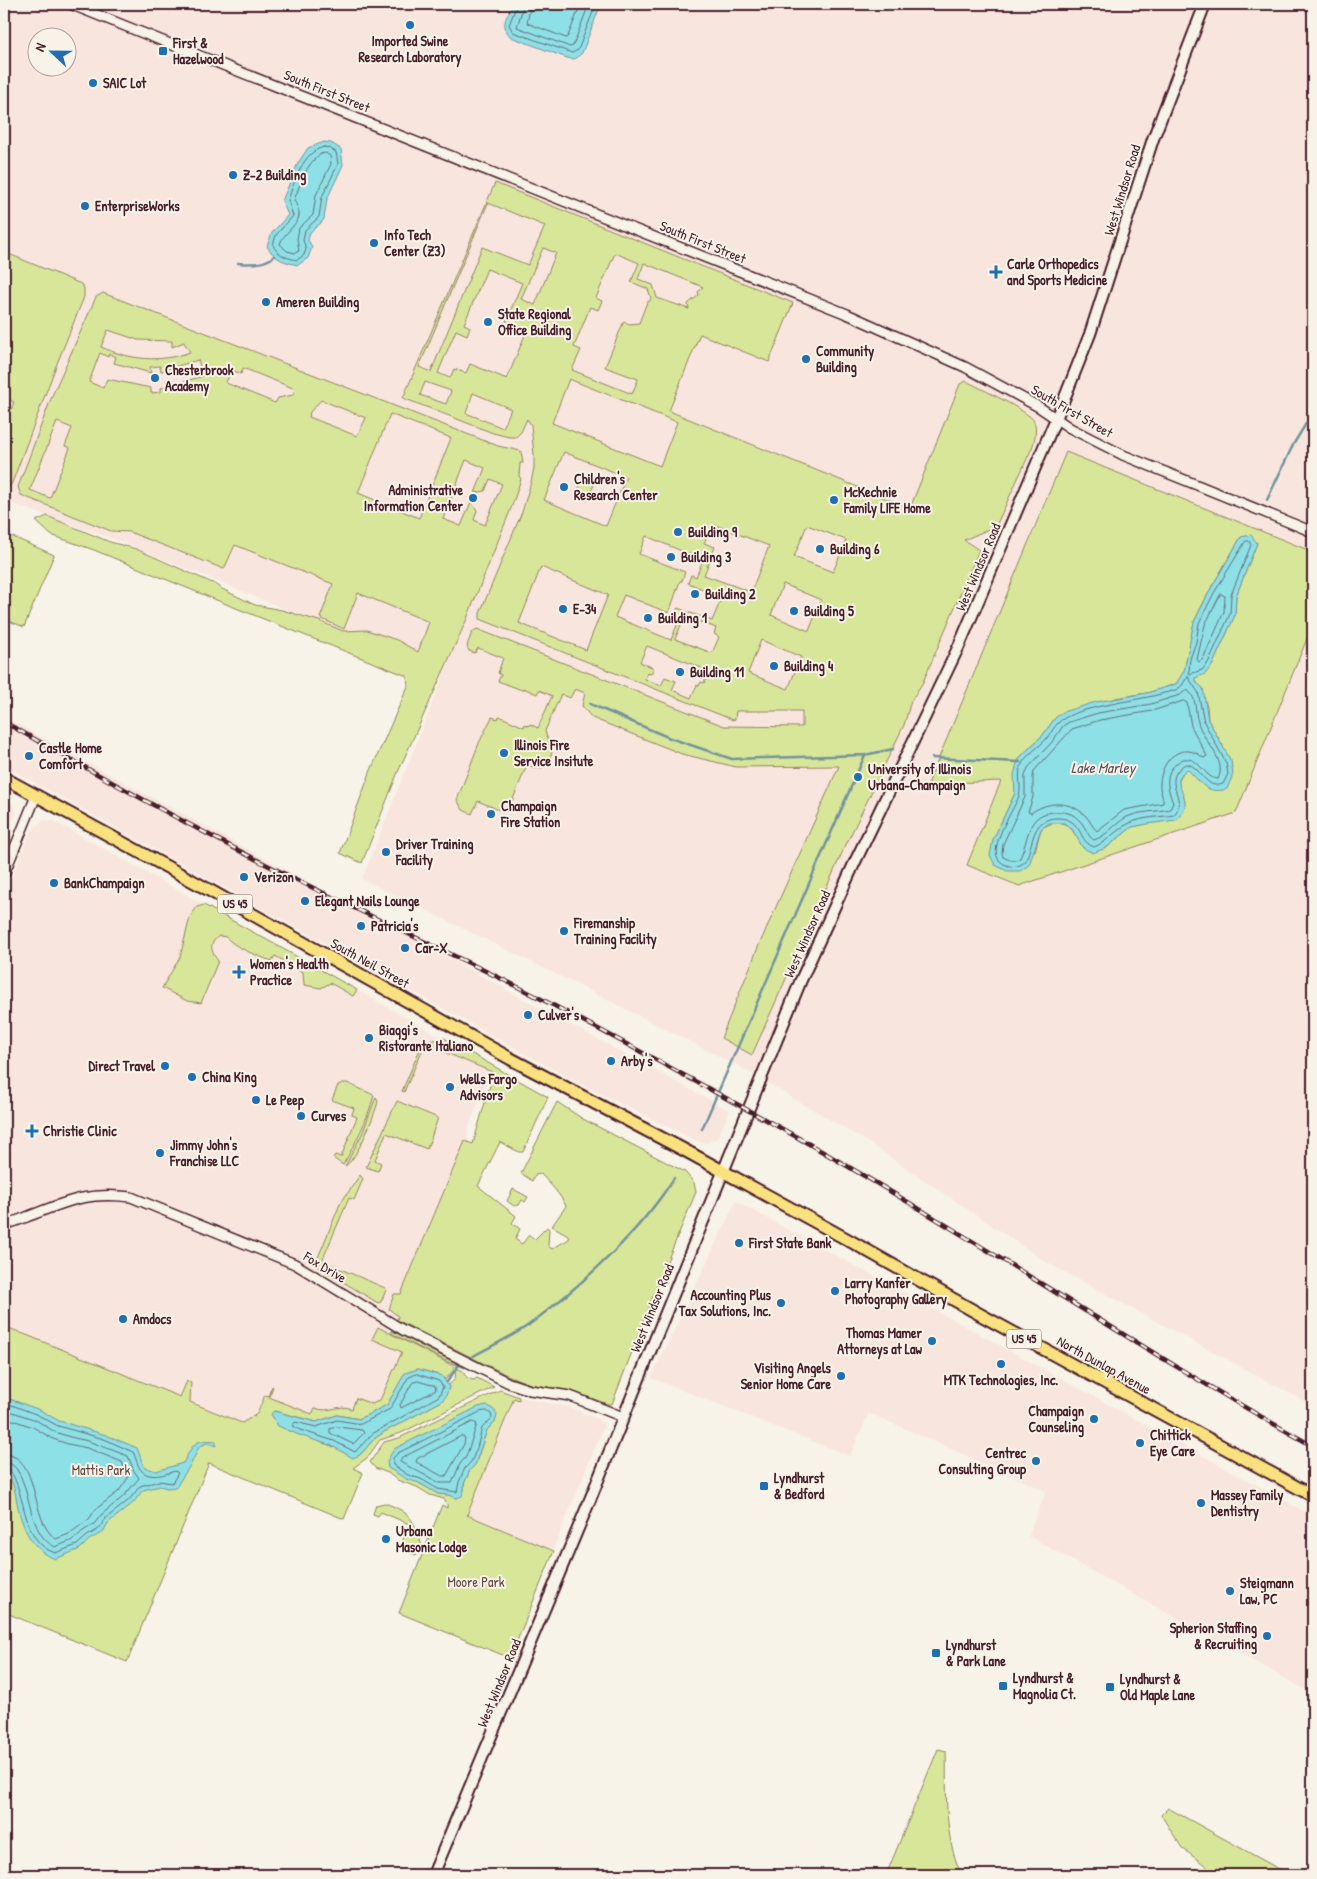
<svg xmlns="http://www.w3.org/2000/svg" width="1317" height="1879" font-family="'Patrick Hand',sans-serif">
  <style>
    .built { fill: #f8e6de; fill-rule: evenodd }
    .green { fill: #d8e69a; stroke: #918262; fill-rule: evenodd }
    .water { fill: #8ee0e7; stroke: #73939c }
    .lines { fill: none; stroke-linecap: round; stroke-linejoin: round }
    .shore { stroke: #656c76; stroke-width: 1 }
    .stream { stroke: #73939c; stroke-width: 2.5 }
    .tertiary-casing { stroke: #4a1f2b; stroke-width: 12 }
    .secondary-casing { stroke: #4a1f2b; stroke-width: 14 }
    .primary-casing { stroke: #4a1f2b; stroke-width: 15 }
    .tertiary { stroke: #f7f3e8; stroke-width: 9 }
    .secondary { stroke: #f7f3e8; stroke-width: 10 }
    .primary { stroke: #fae180; stroke-width: 11 }
    .rail-casing { stroke: #4a1f2b; stroke-width: 4.5 }
    .rail { stroke: #f7f3e8; stroke-width: 2.5; stroke-dasharray: 8; stroke-linecap: butt }
    .poi-dot { fill: #1f6fb2; stroke: #f7f3e8; stroke-width: 2 }
    .labels { text-anchor: middle; stroke-width: 4; stroke-linejoin: round; paint-order: stroke }
    .shield { fill: #f7f3e8; stroke: #7e5f64; stroke-width: 1 }
    .shield-label { font-size: 12px; font-weight: bold; fill: #4a1f2b }
    .poi-label { font-size: 14px; font-weight: bold; fill: #4a1f2b; stroke: #f7f3e8; text-anchor: start }
    .street-label { font-size: 14px; fill: #4a1f2b; stroke: #f7f3e8 }
    .park-label { font-size: 14px; fill: #664741; stroke: #f7f3e8 }
    .water-label { font-size: 15px; font-style: italic; fill: #5b4f5a; stroke: #f7f3e8 }
  </style>
  <rect width="100%" height="100%" fill="#f7f3e8"/>
  <filter id="ink" filterUnits="userSpaceOnUse"><feTurbulence type="fractalNoise" baseFrequency=".02" numOctaves="2"/><feDisplacementMap in="SourceGraphic" scale="10" xChannelSelector="R" yChannelSelector="G"/><feConvolveMatrix kernelMatrix="1 2 1 2 8 2 1 2 1" color-interpolation-filters="sRGB"/></filter>
  <g filter="url(#ink)">
    <!-- built -->
    <path class="built" d="M4,4H1313V1406L1046,1262L866,1141L742,1068L570,981L362,879L444,674L121,542L4,501ZM38,38H68V68H38Z
      M4,717L730,1111L717,1138L708,1143L699,1142L574,1081L4,766Z
      M4,795L11,801L16,812L4,843Z
      M44,820L54,821L493,1066L468,1129V1144L390,1334L416,1347L381,1405L316,1418L255,1420L243,1423L4,1326V896L31,831Z
      M736,1201L1313,1516V1694L1028,1536L1046,1491L869,1413L850,1456L651,1378Z
      M515,1396L572,1408L598,1419L604,1426L553,1550L466,1516Z"/>
    <!-- green -->
    <path class="green" d="M495,183L793,303L769,362L700,334L669,411L910,508L960,384L966,381C978,387 1030,412 1034,421C1037,429 1035,440 1032,448L996,526L964,540L979,550L923,682L911,701L904,725L842,853L752,1055L721,1038L759,945L839,766L736,767L682,754L592,718L582,706L585,693L575,689L570,698L561,694L545,731L552,753L545,766L539,769L527,765L511,804L504,800L499,810L478,801L472,814L463,810L457,800L479,743L492,717L498,719L499,716L524,727L525,724L529,726L530,724L538,728L552,696L539,690L537,694L523,688L522,690L498,681L501,675L498,673L503,658L478,648L475,653L469,651L467,646L472,632L477,629L724,726L802,727V711H736L735,719L733,720L480,619V613L522,512L531,482L534,468V455L531,425L527,419L521,432L516,437H509L493,433L403,398ZM488,203L545,226L528,265L482,247L431,372L419,367ZM543,248L556,253L535,305L521,299ZM615,253L639,263L631,282L648,289L651,298L649,302H647L639,323L629,324L624,321L605,367L638,379L632,394L572,370L581,350L574,347L590,307L598,310L602,301L596,298ZM644,263L703,287L698,292L699,295L688,304L689,309L657,298L653,285L638,279ZM487,269L522,283L506,321L527,330L507,379L470,364L466,373L454,369L450,378L438,373L456,330L467,335L470,327L464,324ZM569,379L677,422L660,466L552,423ZM425,382L451,391L446,404L420,395ZM473,393L511,409L503,428L466,413ZM564,452L626,477L606,526L544,500ZM715,525L769,546L751,592L704,575L715,547L704,543L708,534L711,535ZM807,525L846,540L833,572L794,557ZM646,536L703,560L696,577L691,575L688,583L722,597L712,621L678,608L674,615L680,618L671,640L615,617L624,595L669,613L680,581H682L685,572L639,554ZM541,567L608,595L586,650L519,623ZM783,584L821,600L809,631L771,615ZM685,616L716,628L714,634L719,637L712,653L675,639ZM761,640L801,657L788,689L748,673ZM647,646L709,671L704,683L701,682L699,686L697,685L691,698L672,690L676,681L665,677L661,686L645,679L647,673L651,674L654,668L640,662Z
      M4,252L81,284L84,288V297L56,366L12,483L9,487L4,488V428L14,402L4,397Z
      M103,293L498,446L521,451L523,463H520L519,476L521,479L512,506L466,621L398,772L362,863L340,853L371,770L408,686L407,676L231,606L94,550L51,535L36,521L47,516L110,542L136,549L217,585L222,589L255,605L282,610L319,621L343,631L367,630L397,640L418,652L429,622L358,593L344,629L320,618L333,584L235,545L224,569L129,532L111,531L21,495L18,487L52,396L96,297ZM108,330L138,340L172,341V347L184,342L190,352C159,363 131,360 101,347ZM100,353L108,357L109,354L116,357L114,363L151,373L150,367L160,366L161,371L198,360L203,376L161,388V392L151,393V388L107,379L103,388L89,382ZM243,368L295,389L293,395L278,398L275,403L226,383L231,370L241,374ZM321,400L366,418L357,436L309,417L310,412ZM390,414L451,438L419,518L358,493ZM57,422L72,428L65,446L70,448L50,498L30,490ZM466,460L485,468L475,493L485,491L490,479L502,484L485,525L474,520L477,510L471,502L461,526L443,519Z
      M1066,452L1313,552V624L1236,813L1019,886L967,865L1001,781L928,784ZM1241,537L1257,543L1236,596L1235,615L1212,666L1195,678L1207,706L1208,720L1223,746L1207,788L1187,769C1174,780 1179,788 1185,802L1146,824L1132,827L1106,848H1083C1073,829 1064,813 1041,829L1035,851L993,840L1015,793L1017,763L1022,755L1043,735L1055,718L1116,698L1147,693L1176,684L1184,672L1194,622L1210,590Z
      M585,473L597,478L587,501L576,496Z
      M4,533L54,555L24,627L4,619Z
      M204,905L357,990L353,996L330,983L321,988L304,985L303,972C291,968 286,961 275,956L272,961C258,956 235,948 226,937L219,936C208,944 211,951 218,961L201,1003L187,1001L162,988L180,957L190,917L197,907Z
      M444,1038L548,1097L523,1152H519L500,1142L478,1186L516,1216L512,1223L520,1229L515,1239L522,1244L529,1235L535,1239L547,1227L549,1229L548,1246L552,1249L569,1239L568,1235L552,1226L566,1206C560,1194 551,1185 541,1174L535,1175L532,1181L521,1173L557,1102L583,1119L685,1172L694,1183L696,1192L661,1276L612,1404H607L575,1392L530,1384L507,1375L397,1320L398,1316L389,1309L394,1294H401L465,1141L473,1144L491,1082L488,1081L492,1072L425,1044L404,1092L402,1091L423,1042Z
      M343,1083H347L374,1095C367,1121 356,1142 343,1165L333,1158L335,1155L341,1157L357,1117L352,1115L354,1108L332,1100L338,1085Z
      M376,1097L378,1102C374,1116 357,1160 345,1166L362,1134Z
      M397,1101L438,1118L427,1149L386,1133L375,1160L381,1163L378,1171L366,1167Z
      M360,1175L363,1179L354,1200L349,1198L322,1261L385,1288L386,1290L381,1302L378,1303L315,1265L340,1204Z
      M513,1189L528,1197L525,1202L522,1200L519,1205L514,1206L507,1201Z
      M4,1326L180,1397L187,1381L191,1383L190,1402L242,1423L257,1414L265,1395L268,1396L272,1386L273,1387L269,1397L312,1414L315,1408C331,1414 338,1403 352,1409L356,1398L372,1404L380,1400L402,1352L372,1339L378,1327L463,1371C465,1377 468,1379 474,1380L477,1378L494,1387L401,1433L380,1440L367,1458L353,1468L363,1473L344,1519L209,1463L127,1662L4,1612ZM418,1369L442,1376L445,1380L453,1371L455,1372C457,1378 453,1382 448,1385L449,1387L442,1401L384,1432L374,1439L360,1455L353,1457L332,1446L289,1430L274,1411L317,1422L337,1415L359,1419L387,1405L405,1374Z
      M392,1331L465,1368L448,1362L391,1333Z
      M500,1390L519,1397V1400L514,1398L467,1515L554,1551L510,1658L399,1613L442,1505L447,1508V1504L444,1499L430,1495L417,1487L397,1480L388,1473L375,1468L370,1462L384,1442L399,1438ZM496,1420L487,1430L475,1465L470,1470L464,1484V1490L457,1498L449,1495L438,1494L419,1483Z
      M385,1503C412,1513 413,1519 422,1546L416,1555L407,1551L408,1548L401,1545L409,1524L381,1512L378,1516L373,1514L376,1505Z
      M938,1749L946,1751C947,1790 943,1839 962,1875H886Z
      M1168,1808L1288,1874L1218,1875L1182,1848L1161,1815Z"/>
    <!-- water -->
    <path class="water" d="M513,4H601L582,53L575,59L567,58L511,37C499,24 507,17 513,4Z
      M324,142L331,143L341,149L343,165L327,199L324,219L321,223L310,232L308,240L312,247L308,258L298,265C284,262 274,259 267,246L272,233L288,215L282,201L298,163L308,148Z
      M1251,535L1257,543L1236,596L1235,615L1212,666L1205,674L1195,678L1197,683L1203,688L1208,720L1231,761L1233,774L1227,789C1206,795 1201,782 1187,769C1171,782 1183,787 1185,802C1186,809 1181,815 1176,820L1147,824L1132,827L1106,848L1093,853L1083,848L1072,829L1064,823H1049L1041,829L1029,865L1020,871H1007L995,865L990,855L993,840L1015,793L1014,775L1017,763L1022,755L1043,735L1055,718L1063,712L1096,702L1147,693L1176,684L1184,671L1194,622L1210,590L1241,537Z
      M418,1369L442,1376L449,1387L446,1396L442,1401L384,1432L374,1439L360,1455L353,1458L332,1446L299,1435L278,1426L271,1414L274,1411L316,1422L337,1415L359,1419L387,1405L405,1373Z
      M4,1397L40,1410L59,1421L106,1435L137,1448L144,1467L156,1471L183,1463C194,1444 193,1439 216,1441V1446L207,1443L199,1447L191,1464L176,1487L167,1488L160,1486L143,1490L133,1503L108,1523L103,1532L89,1540L80,1549L55,1559C33,1550 23,1530 18,1507C15,1496 15,1479 4,1472Z
      M487,1405L495,1411L497,1415L496,1420L487,1430L475,1465L470,1470L464,1484V1490L462,1496L457,1498L448,1495L438,1494L419,1483L406,1479L388,1468L387,1461L394,1449L478,1407Z"/>
    <g class="lines">
      <!-- shore -->
      <path class="shore" d="M517,4L509,25L513,32L572,53L578,50L596,4
        M524,4L517,27L570,47L573,46L589,4
        M531,4L527,23L566,38L568,36L581,4
        M324,147L329,148L336,152L338,164L322,197L319,217L305,230L303,240L306,249L304,255L297,260C287,258 277,255 273,245L276,235L293,216L288,200C295,181 302,152 324,147Z
        M321,154L326,153L330,156L331,164L316,195L313,215L299,228L297,239L299,251L295,253L287,251L280,244C283,233 301,223 299,212C298,208 296,204 294,200C300,186 306,162 321,154Z
        M1246,541H1249L1251,545L1231,595L1230,614L1208,663L1202,670L1190,674L1189,672L1190,659L1196,642L1199,623L1214,593Z
        M1221,594L1225,596L1224,612L1203,659L1199,662L1197,659L1205,625Z
        M1188,677L1198,692L1204,722L1226,763L1228,774L1223,784C1204,791 1201,764 1185,764C1159,782 1189,797 1174,815C1160,817 1143,817 1130,823C1116,829 1108,842 1094,847C1083,843 1083,835 1077,827C1071,819 1064,818 1056,818C1031,819 1034,844 1025,862C1018,867 1012,868 1004,864C982,854 1013,812 1019,796C1022,787 1017,776 1021,766C1026,754 1039,748 1047,738C1051,733 1054,727 1058,723C1074,706 1140,701 1164,693C1169,692 1175,691 1179,688C1183,686 1184,680 1188,677Z
        M1187,690C1198,697 1194,711 1198,722C1202,740 1228,760 1218,779C1204,779 1200,756 1183,759C1163,770 1166,785 1173,803L1170,809C1156,812 1140,811 1127,817C1115,823 1107,836 1094,840C1087,836 1086,827 1080,821C1073,813 1065,811 1055,812C1026,813 1030,837 1020,858C1014,862 1009,860 1003,857L1002,853L1003,844L1025,797V776L1028,768L1052,742L1063,726L1069,722L1098,713L1151,704L1180,695Z
        M1184,701L1187,703L1191,726L1207,756L1204,758C1182,740 1161,759 1160,784C1159,791 1164,797 1163,803L1124,810L1097,831C1092,827 1090,820 1085,815C1069,800 1048,801 1031,813L1028,812L1033,797V777L1034,771L1072,729L1100,720L1152,711Z
        M417,1374L439,1381L443,1387L439,1396L372,1434L355,1452L334,1441L300,1430L292,1426L295,1422L316,1427L337,1420L361,1424L390,1409L408,1378Z
        M418,1381L435,1386L436,1390L401,1408L400,1405L412,1383Z
        M4,1402L38,1415L58,1426L104,1439L133,1452C136,1457 137,1466 141,1470C150,1480 165,1474 175,1471L178,1473L172,1483L159,1481L140,1486L129,1500L105,1519L99,1529L87,1536L77,1545L55,1553C21,1541 27,1496 10,1470L4,1468
        M4,1409L36,1420L55,1432L70,1437L88,1441L128,1456L134,1471L139,1478L124,1496L101,1515L94,1524L83,1531L73,1540L55,1547C22,1532 33,1463 4,1462
        M487,1411L491,1414L492,1418L482,1428L477,1448L471,1462L465,1468L459,1482L457,1492L438,1489L421,1479L408,1475L393,1465V1458L398,1453L480,1412Z
        M4,1417L33,1427L53,1439L68,1444L87,1448L122,1462L128,1478L119,1491L96,1509L89,1519L69,1534L56,1539C29,1521 41,1455 4,1454
        M473,1422L477,1424L466,1457L460,1464L452,1483H440L400,1462L402,1458Z
        M338,1427L362,1430L364,1433L353,1444L330,1433V1429Z
        M462,1436L465,1438L464,1444L446,1476H442L416,1462L417,1459Z"/>
      <!-- stream -->
      <path class="stream" d="M238,263C249,264 266,265 274,256
        M1267,500L1293,445L1313,412
        M590,704L670,738L732,759L865,755
        M932,758L1020,762
        M702,1129L865,755L893,749
        M468,1359C488,1347 511,1338 530,1324C582,1285 640,1232 674,1178
        M447,1382L458,1366L463,1362"/>
      <defs>
        <path id="tertiary" d="M70,4L847,314L965,367L1039,407L1070,428L1123,455L1313,532
          M4,874L36,796
          M4,1225C15,1222 26,1217 37,1213C72,1199 92,1192 131,1197L295,1264L403,1330L509,1383L530,1390L570,1396L623,1417"/>
        <path id="secondary" d="M433,1875L587,1507L801,980L854,864L959,646L1063,402L1090,334L1153,139L1205,4"/>
        <path id="primary" d="M4,778L200,885L511,1059L686,1151L852,1242L981,1315L1313,1496"/>
      </defs>
      <!-- tertiary casing -->
      <use href="#tertiary" class="tertiary-casing"/>
      <!-- secondary casing -->
      <use href="#secondary" class="secondary-casing"/>
      <!-- primary casing -->
      <use href="#primary" class="primary-casing"/>
      <!-- tertiary -->
      <use href="#tertiary" class="tertiary"/>
      <!-- secondary -->
      <use href="#secondary" class="secondary"/>
      <!-- primary -->
      <use href="#primary" class="primary"/>
      <defs>
        <path id="rail" d="M4,722C74,761 144,801 215,838C312,890 413,935 512,984C601,1029 689,1078 777,1126C959,1227 1131,1345 1313,1446"/>
      </defs>
      <!-- rail casing -->
      <use href="#rail" class="rail-casing"/>
      <!-- rail -->
      <use href="#rail" class="rail"/>
    </g>
  </g>
  <!-- markers -->
  <g class="poi-dot">
    <circle cx="410" cy="25" r="5"/>
    <rect x="158" y="46" width="10" height="10" rx="2.5"/>
    <circle cx="93" cy="83" r="5"/>
    <circle cx="233" cy="175" r="5"/>
    <circle cx="85" cy="206" r="5"/>
    <circle cx="374" cy="243" r="5"/>
    <path d="M993.5 264.5h5v5h5v5h-5v5h-5v-5h-5v-5h5z"/>
    <circle cx="266" cy="302" r="5"/>
    <circle cx="488" cy="322" r="5"/>
    <circle cx="806" cy="359" r="5"/>
    <circle cx="155" cy="378" r="5"/>
    <circle cx="564" cy="487" r="5"/>
    <circle cx="473" cy="498" r="5"/>
    <circle cx="834" cy="500" r="5"/>
    <circle cx="678" cy="532" r="5"/>
    <circle cx="820" cy="549" r="5"/>
    <circle cx="671" cy="557" r="5"/>
    <circle cx="695" cy="594" r="5"/>
    <circle cx="563" cy="609" r="5"/>
    <circle cx="794" cy="611" r="5"/>
    <circle cx="648" cy="618" r="5"/>
    <circle cx="774" cy="666" r="5"/>
    <circle cx="680" cy="672" r="5"/>
    <circle cx="504" cy="753" r="5"/>
    <circle cx="29" cy="756" r="5"/>
    <circle cx="858" cy="777" r="5"/>
    <circle cx="491" cy="814" r="5"/>
    <circle cx="386" cy="852" r="5"/>
    <circle cx="244" cy="877" r="5"/>
    <circle cx="54" cy="883" r="5"/>
    <circle cx="305" cy="901" r="5"/>
    <circle cx="361" cy="926" r="5"/>
    <circle cx="564" cy="931" r="5"/>
    <circle cx="405" cy="948" r="5"/>
    <path d="M236.5 964.5h5v5h5v5h-5v5h-5v-5h-5v-5h5z"/>
    <circle cx="528" cy="1015" r="5"/>
    <circle cx="369" cy="1038" r="5"/>
    <circle cx="611" cy="1061" r="5"/>
    <circle cx="165" cy="1066" r="5"/>
    <circle cx="192" cy="1077" r="5"/>
    <circle cx="450" cy="1087" r="5"/>
    <circle cx="256" cy="1100" r="5"/>
    <circle cx="301" cy="1116" r="5"/>
    <path d="M29.5 1123.5h5v5h5v5h-5v5h-5v-5h-5v-5h5z"/>
    <circle cx="160" cy="1153" r="5"/>
    <circle cx="739" cy="1243" r="5"/>
    <circle cx="835" cy="1291" r="5"/>
    <circle cx="781" cy="1303" r="5"/>
    <circle cx="123" cy="1319" r="5"/>
    <circle cx="932" cy="1341" r="5"/>
    <circle cx="1001" cy="1364" r="5"/>
    <circle cx="841" cy="1376" r="5"/>
    <circle cx="1094" cy="1419" r="5"/>
    <circle cx="1140" cy="1443" r="5"/>
    <circle cx="1036" cy="1461" r="5"/>
    <rect x="759" y="1481" width="10" height="10" rx="2.5"/>
    <circle cx="1201" cy="1503" r="5"/>
    <circle cx="386" cy="1539" r="5"/>
    <circle cx="1230" cy="1591" r="5"/>
    <circle cx="1267" cy="1636" r="5"/>
    <rect x="931" y="1648" width="10" height="10" rx="2.5"/>
    <rect x="998" y="1681" width="10" height="10" rx="2.5"/>
    <rect x="1105" y="1682" width="10" height="10" rx="2.5"/>
  </g>
  <g class="labels">
    <!-- shield labels -->
    <g class="shield">
      <rect x="217.5" y="894.5" width="35" height="19" rx="4"/>
      <rect x="1006.5" y="1329.5" width="35" height="19" rx="4"/>
    </g>
    <g class="shield-label">
      <text x="235" y="908">US 45</text>
      <text x="1024" y="1343">US 45</text>
    </g>
    <!-- poi labels -->
    <g class="poi-label">
      <text x="410" y="46" text-anchor="middle">Imported Swine<tspan x="410" dy="16">Research Laboratory</tspan></text>
      <text x="173" y="48">First &amp;<tspan x="173" dy="16">Hazelwood</tspan></text>
      <text x="103" y="88">SAIC Lot</text>
      <text x="243" y="180">Z-2 Building</text>
      <text x="95" y="211">EnterpriseWorks</text>
      <text x="384" y="240">Info Tech<tspan x="384" dy="16">Center (Z3)</tspan></text>
      <text x="1007" y="269">Carle Orthopedics<tspan x="1007" dy="16">and Sports Medicine</tspan></text>
      <text x="276" y="307">Ameren Building</text>
      <text x="498" y="319">State Regional<tspan x="498" dy="16">Office Building</tspan></text>
      <text x="816" y="356">Community<tspan x="816" dy="16">Building</tspan></text>
      <text x="165" y="375">Chesterbrook<tspan x="165" dy="16">Academy</tspan></text>
      <text x="574" y="484">Children's<tspan x="574" dy="16">Research Center</tspan></text>
      <text x="463" y="495" text-anchor="end">Administrative<tspan x="463" dy="16">Information Center</tspan></text>
      <text x="844" y="497">McKechnie<tspan x="844" dy="16">Family LIFE Home</tspan></text>
      <text x="688" y="537">Building 9</text>
      <text x="830" y="554">Building 6</text>
      <text x="681" y="562">Building 3</text>
      <text x="705" y="599">Building 2</text>
      <text x="573" y="614">E-34</text>
      <text x="804" y="616">Building 5</text>
      <text x="658" y="623">Building 1</text>
      <text x="784" y="671">Building 4</text>
      <text x="690" y="677">Building 11</text>
      <text x="514" y="750">Illinois Fire<tspan x="514" dy="16">Service Insitute</tspan></text>
      <text x="39" y="753">Castle Home<tspan x="39" dy="16">Comfort</tspan></text>
      <text x="868" y="774">University of Illinois<tspan x="868" dy="16">Urbana-Champaign</tspan></text>
      <text x="501" y="811">Champaign<tspan x="501" dy="16">Fire Station</tspan></text>
      <text x="396" y="849">Driver Training<tspan x="396" dy="16">Facility</tspan></text>
      <text x="254" y="882">Verizon</text>
      <text x="64" y="888">BankChampaign</text>
      <text x="315" y="906">Elegant Nails Lounge</text>
      <text x="574" y="928">Firemanship<tspan x="574" dy="16">Training Facility</tspan></text>
      <text x="371" y="931">Patricia's</text>
      <text x="415" y="953">Car-X</text>
      <text x="250" y="969">Women's Health<tspan x="250" dy="16">Practice</tspan></text>
      <text x="538" y="1020">Culver's</text>
      <text x="379" y="1035">Biaggi's<tspan x="379" dy="16">Ristorante Italiano</tspan></text>
      <text x="621" y="1066">Arby's</text>
      <text x="155" y="1071" text-anchor="end">Direct Travel</text>
      <text x="202" y="1082">China King</text>
      <text x="460" y="1084">Wells Fargo<tspan x="460" dy="16">Advisors</tspan></text>
      <text x="266" y="1105">Le Peep</text>
      <text x="311" y="1121">Curves</text>
      <text x="43" y="1136">Christie Clinic</text>
      <text x="170" y="1150">Jimmy John's<tspan x="170" dy="16">Franchise LLC</tspan></text>
      <text x="749" y="1248">First State Bank</text>
      <text x="845" y="1288">Larry Kanfer<tspan x="845" dy="16">Photography Gallery</tspan></text>
      <text x="771" y="1300" text-anchor="end">Accounting Plus<tspan x="771" dy="16">Tax Solutions, Inc.</tspan></text>
      <text x="133" y="1324">Amdocs</text>
      <text x="922" y="1338" text-anchor="end">Thomas Mamer<tspan x="922" dy="16">Attorneys at Law</tspan></text>
      <text x="831" y="1373" text-anchor="end">Visiting Angels<tspan x="831" dy="16">Senior Home Care</tspan></text>
      <text x="1001" y="1385" text-anchor="middle">MTK Technologies, Inc.</text>
      <text x="1084" y="1416" text-anchor="end">Champaign<tspan x="1084" dy="16">Counseling</tspan></text>
      <text x="1150" y="1440">Chittick<tspan x="1150" dy="16">Eye Care</tspan></text>
      <text x="1026" y="1458" text-anchor="end">Centrec<tspan x="1026" dy="16">Consulting Group</tspan></text>
      <text x="774" y="1483">Lyndhurst<tspan x="774" dy="16">&amp; Bedford</tspan></text>
      <text x="1211" y="1500">Massey Family<tspan x="1211" dy="16">Dentistry</tspan></text>
      <text x="396" y="1536">Urbana<tspan x="396" dy="16">Masonic Lodge</tspan></text>
      <text x="1240" y="1588">Steigmann<tspan x="1240" dy="16">Law, PC</tspan></text>
      <text x="1257" y="1633" text-anchor="end">Spherion Staffing<tspan x="1257" dy="16">&amp; Recruiting</tspan></text>
      <text x="946" y="1650">Lyndhurst<tspan x="946" dy="16">&amp; Park Lane</tspan></text>
      <text x="1013" y="1683">Lyndhurst &amp;<tspan x="1013" dy="16">Magnolia Ct.</tspan></text>
      <text x="1120" y="1684">Lyndhurst &amp;<tspan x="1120" dy="16">Old Maple Lane</tspan></text>
    </g>
    <!-- street labels -->
    <g class="street-label">
      <text transform="translate(327 91) rotate(22)" y="5">South First Street</text>
      <text transform="translate(1122 190) rotate(-73)" y="5">West Windsor Road</text>
      <text transform="translate(703 242) rotate(22)" y="5">South First Street</text>
      <text transform="translate(1072 411) rotate(30)" y="5">South First Street</text>
      <text transform="translate(978 567) rotate(-67)" y="5">West Windsor Road</text>
      <text transform="translate(807 934) rotate(-66)" y="5">West Windsor Road</text>
      <text transform="translate(370 963) rotate(29)" y="5">South Neil Street</text>
      <text transform="translate(325 1267) rotate(31)" y="5">Fox Drive</text>
      <text transform="translate(652 1308) rotate(-68)" y="5">West Windsor Road</text>
      <text transform="translate(1104 1365) rotate(29)" y="5">North Dunlap Avenue</text>
      <text transform="translate(499 1683) rotate(-68)" y="5">West Windsor Road</text>
    </g>
    <!-- park labels -->
    <g class="park-label">
      <text x="101" y="1475">Mattis Park</text>
      <text x="476" y="1587">Moore Park</text>
    </g>
    <!-- water labels -->
    <g class="water-label">
      <text x="1103" y="773">Lake Marley</text>
    </g>
  </g>
  <!-- margin -->
  <rect width="1317" height="1879" fill="none" stroke="#f7f3e8" stroke-width="20"/>
  <rect x="10" y="10" width="1297" height="1859" fill="none" stroke="#4a1f2b" stroke-width="2" filter="url(#ink)"/>
  <!-- north arrow -->
  <g transform="translate(52 52) rotate(292)"><circle r="24" fill="#f7f3e8" stroke="#b29e9c"/>
  <path d="M0-4L9 19L0 12L-9 19Z" fill="#1f6fb2"/>
  <text y="-8" font-size="14" font-weight="bold" text-anchor="middle" fill="#4a1f2b">N</text>
  </g>
</svg>
